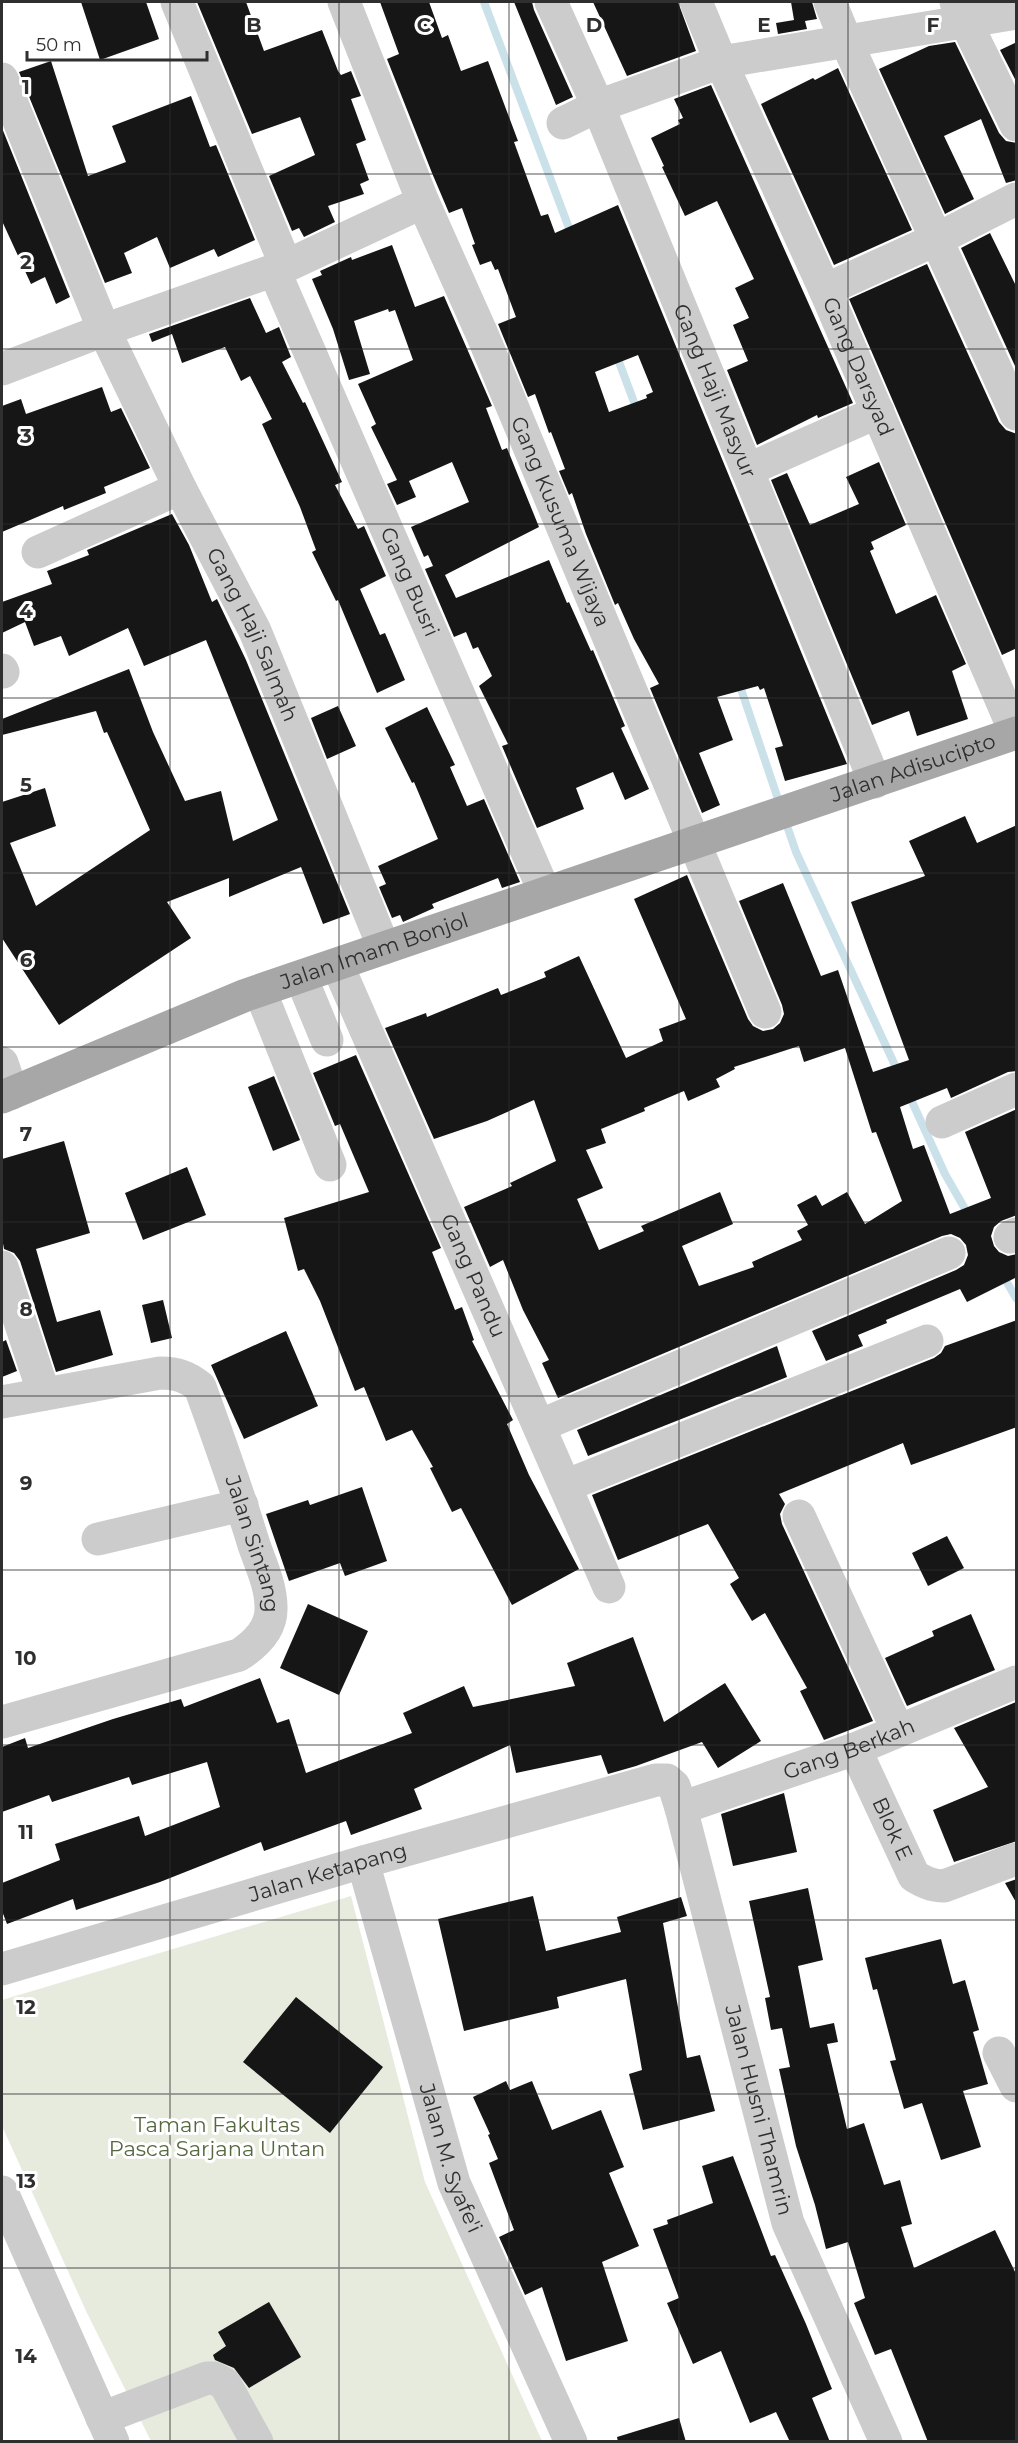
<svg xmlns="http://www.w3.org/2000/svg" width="1018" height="2443" font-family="Montserrat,sans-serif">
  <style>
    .green { fill: #e6ebde }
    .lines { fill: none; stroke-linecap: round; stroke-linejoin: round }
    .stream { stroke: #cbe1ea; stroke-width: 8 }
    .building { fill: #161616; fill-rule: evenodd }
    .minor { stroke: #ccc; stroke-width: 33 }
    .major { stroke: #a7a7a7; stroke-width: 33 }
    .grid { fill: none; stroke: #2f2f2f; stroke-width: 1.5; stroke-opacity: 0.55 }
    .labels { text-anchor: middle; stroke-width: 6; stroke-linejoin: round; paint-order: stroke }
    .street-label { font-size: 21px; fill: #2f2f2f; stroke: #fff }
    .park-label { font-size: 21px; fill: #56683f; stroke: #fff }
    .grid-label { font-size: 20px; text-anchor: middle; font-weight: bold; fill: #2f2f2f; stroke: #fff; stroke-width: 6; stroke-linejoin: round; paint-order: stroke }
  </style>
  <rect width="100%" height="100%" fill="#fff"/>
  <!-- green -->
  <path class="green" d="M351,1896L425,2182L542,2441H151L87,2313L2,2126V2000Z"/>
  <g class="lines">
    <!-- stream -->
    <path class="stream" d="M484,2L572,236
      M616,354L637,410
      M739,683L780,805
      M785,820L796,852L899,1074
      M908,1093L945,1174L969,1216
      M1002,1274L1016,1298"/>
  </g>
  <!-- building -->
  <path class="building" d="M81,2H146L159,39L100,60Z
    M197,2H246L264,51L322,30L338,71L341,75L351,71L361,96L351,99L366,140L356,144L369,180L360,184L364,194L328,206L335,222L304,237L299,228L292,231L269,176L315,155L300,117L252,134Z
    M380,2H429L442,38L448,35L461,71L488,61L518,141L514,142L541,216L548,214L555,233L618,205L847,764L785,781L775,748L783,746L764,688L760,690L758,686L717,697L733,740L699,753L720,805L702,813L650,688L659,684L634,639L618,603L615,605L586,534L572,493L569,495L559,471L565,469L551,432L549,433L535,394L528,397L498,324L516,317L498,269L495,270L491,261L480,265L472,245L475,244L462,208L449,213L432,173L387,59L399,54ZM638,355L653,392L646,395L647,398L609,412L595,372Z
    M514,2H532L534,10L573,97L556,105Z
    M593,2H678L696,51L627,76Z
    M791,2H812L817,19L805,21L807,29L778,34L776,23L794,20Z
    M955,42L999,133L1006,141L1017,143V180L1006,183L981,119L944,136L974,199L945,214L879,69L929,46Z
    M1017,42V83L1000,50Z
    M51,61L88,176L126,162L112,126L191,96L210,147L216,145L255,240L218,257L214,249L170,268L157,237L124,253L132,273L105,283L19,72Z
    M838,68L912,230L834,265L761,104L813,78L815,80Z
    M711,85L853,403L818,418L817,415L757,445L727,370L748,361L733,325L749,318L735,288L754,279L717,201L685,216L662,167L664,166L651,138L680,124L678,120L683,118L674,99Z
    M2,128L70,297L56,304L45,277L31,284L2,221Z
    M990,233L1017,288V365L1015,366L961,248Z
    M392,245L415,307L444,296L492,406L486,408L502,450L507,448L539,527L445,575L456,598L549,560L567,603L569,602L591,651L593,650L625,726L621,728L649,789L625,800L613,772L576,788L584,809L537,828L502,746L508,744L479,686L492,676L478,647L473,649L466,632L454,637L425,569L433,566L428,555L424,557L411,527L469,502L452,462L409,481L416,497L397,505L387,484L397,480L371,427L376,424L358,384L413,360L395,310L389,312L388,309L354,321L370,374L349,380L333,329L312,279L322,275L320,271L351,257L352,260Z
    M927,264L999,422L1006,430L1017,434V648L1002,655L849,299Z
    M250,298L266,333L279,327L291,357L282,362L303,403L305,402L342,482L335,485L358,529L364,526L386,576L360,589L380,635L385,633L405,680L377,693L338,600L336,601L312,552L316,550L300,507L262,424L272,419L250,376L241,381L225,347L182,363L172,334L152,342L149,334Z
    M102,387L111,412L121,408L150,468L104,487L106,493L64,510L63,506L2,532V406L21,399L26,414Z
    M879,462L906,525L871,542L874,549L870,551L896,614L936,595L966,664L952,671L968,719L917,736L909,711L872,725L771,480L787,473L810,525L859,504L846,477Z
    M172,514L189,545L212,602L217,599L246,660L350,914L323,924L301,867L229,897V878L167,902L191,938L59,1025L2,938V802L45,788L56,826L10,843L36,906L150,830L107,732L104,733L96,711L2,735V719L129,669L153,732L185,801L221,791L233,841L278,820L206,640L144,666L128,628L69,656L61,636L34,646L25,622L2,633V602L52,584L47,571L89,555L87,550Z
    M338,706L356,746L327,759L311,718Z
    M427,707L455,765L450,767L467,806L484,799L520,882L502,888L498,878L432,904L434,908L403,922L400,915L392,918L379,887L386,884L378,866L438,839L414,782L412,783L385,728Z
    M965,816L977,843L1017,825V1071L1008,1072L951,1098L947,1088L900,1107L913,1149L924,1145L950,1214L991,1198L965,1132L1017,1109V1215L1001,1221L994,1227L991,1236L994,1246L999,1252L1008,1256L1017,1254V1277L967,1302L960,1289L886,1320L887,1323L858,1335L863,1346L826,1361L812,1331L956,1270L964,1265L968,1255L966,1245L960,1238L951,1234L942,1236L558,1398L542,1363L549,1360L523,1310L503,1260L490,1267L464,1207L512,1186L510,1183L556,1161L534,1100L487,1121L434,1139L385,1028L426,1013L427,1017L498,988L501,995L546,977L544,972L579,956L626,1058L663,1041L659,1029L686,1019L634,899L687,875L748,1019L753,1026L763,1031L773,1029L780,1023L784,1014L782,1005L739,901L783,883L821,976L838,970L873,1072L909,1060L851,902L925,876L909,841ZM799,1046L804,1062L845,1048L872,1133L876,1132L902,1201L865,1224L847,1192L822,1206L816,1195L797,1205L808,1225L797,1231L802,1240L752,1262L754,1267L699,1286L682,1246L733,1224L720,1192L641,1226L644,1231L599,1250L577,1199L603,1188L586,1150L606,1143L601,1129L645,1111L644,1108L684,1091L688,1101L720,1087L716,1079L735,1069L734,1067Z
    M356,1055L441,1248L432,1252L455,1310L462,1307L474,1340L472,1341L513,1420L507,1424L529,1475L579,1569L512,1605L461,1508L452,1512L430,1468L433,1467L412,1430L386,1441L364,1387L355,1391L320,1301L304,1269L298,1271L284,1218L369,1192L340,1124L335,1126L313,1073Z
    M274,1076L300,1140L273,1151L248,1087Z
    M64,1141L90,1233L36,1249L57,1322L100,1310L113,1355L56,1372L20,1261L14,1253L4,1249L2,1238V1159Z
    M187,1167L206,1215L143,1240L125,1193Z
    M163,1300L172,1338L151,1343L142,1305Z
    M1017,1320V1427L911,1465L903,1443L779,1494L785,1504L780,1514L782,1524L873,1721L824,1740L800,1691L807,1688L765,1613L752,1621L730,1584L739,1578L708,1524L618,1560L592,1495L934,1358L941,1353L945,1346Z
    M286,1331L318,1406L244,1439L211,1365Z
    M6,1340L17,1371L2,1377V1342Z
    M777,1346L787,1377L588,1456L577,1430Z
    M362,1487L387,1561L345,1576L340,1563L289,1581L266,1514L308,1500L310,1505Z
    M947,1536L964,1568L928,1586L912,1553Z
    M308,1604L368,1631L339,1695L280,1668Z
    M971,1614L995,1670L907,1706L885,1658L934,1636L932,1631Z
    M633,1637L664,1722L725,1683L761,1741L718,1768L702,1742L636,1766L608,1774L601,1755L516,1773L510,1745L414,1789L422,1809L351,1835L346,1821L264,1851L261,1842L160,1882L76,1910L73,1899L7,1924L2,1911V1883L60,1860L55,1844L139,1816L145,1836L220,1807L207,1762L132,1785L129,1777L52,1802L49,1795L2,1812V1747L25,1738L28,1748L113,1719L181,1699L184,1707L260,1678L277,1723L289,1719L306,1773L412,1733L403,1713L464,1686L473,1707L575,1686L567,1663Z
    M1016,1702L1017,1841L954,1862L933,1810L988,1787L954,1728Z
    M784,1793L797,1852L733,1866L721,1814Z
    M1017,1879V1904L1005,1883Z
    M808,1888L823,1960L798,1966L810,2028L834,2023L838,2042L827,2044L847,2129L864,2123L884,2185L900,2180L912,2224L901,2227L914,2268L995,2230L1017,2276V2442H928L891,2349L875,2355L854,2303L865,2298L848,2242L826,2249L815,2205L796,2146L779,2069L790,2067L782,2028L771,2030L765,1998L770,1997L749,1901Z
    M533,1896L546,1951L621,1932L617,1917L681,1897L687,1916L663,1923L687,2058L700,2055L715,2111L643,2130L629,2074L642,2070L626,1979L557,1997L559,2008L464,2031L438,1919Z
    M941,1939L953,1984L965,1980L979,2030L973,2032L988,2084L963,2091L981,2147L941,2160L922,2103L904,2109L890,2061L896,2060L877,1989L873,1990L865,1958Z
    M296,1997L383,2067L330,2133L243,2062Z
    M506,2081L510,2090L532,2081L552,2130L601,2110L624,2167L609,2173L639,2246L602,2262L628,2341L566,2361L542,2287L525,2295L499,2237L514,2230L489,2163L498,2159L488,2135L490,2134L473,2097Z
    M733,2156L771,2256L775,2255L806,2324L832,2389L812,2398L830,2442H790L776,2412L750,2423L721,2351L693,2364L667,2303L679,2298L653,2229L668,2224L667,2220L713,2203L702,2166Z
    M269,2302L301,2357L249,2388L234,2368L215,2360L213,2355L226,2346L218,2332Z
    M679,2418L686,2442H618L617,2437Z"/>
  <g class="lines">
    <!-- minor -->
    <g class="minor">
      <path d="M177,2L286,266"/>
      <path id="s1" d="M551,2L598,106L875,782"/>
      <path id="s2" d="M696,2L721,62L825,290L1016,734"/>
      <path d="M830,2L846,41L1016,414"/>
      <path d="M956,2L1016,125"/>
      <path id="s3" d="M2,79L104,330L180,488L255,631L384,948"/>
      <path d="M563,123L598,106L721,62L1016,13"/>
      <path id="s4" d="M423,202L482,334L765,1012"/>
      <path id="s5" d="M274,270L545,893"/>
      <path d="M825,290L937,239L1016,199"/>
      <path d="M2,369L104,330L286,266L423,202L344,2"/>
      <path d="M747,470L878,412"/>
      <path d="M38,552L180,488"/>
      <path d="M2,670L3,672"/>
      <path id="s6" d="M337,964L609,1587"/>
      <path d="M301,977L327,1040"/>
      <path d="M260,991L330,1165"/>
      <path d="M2,1063L12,1093"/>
      <path d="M942,1122L1016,1089"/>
      <path d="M1010,1237L1016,1234"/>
      <path d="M2,1267L44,1394"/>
      <path id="s7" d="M2,1402L160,1373C177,1373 188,1377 200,1387C219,1440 238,1492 254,1545C261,1565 271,1586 271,1607C272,1629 256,1644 239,1655L2,1722"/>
      <path d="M539,1426L949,1253"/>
      <path d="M565,1486L927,1341"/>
      <path d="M799,1516L898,1731"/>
      <path d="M98,1539L242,1505"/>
      <path id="s8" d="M855,1749L914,1876C924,1882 932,1886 944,1886L1016,1859"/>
      <path id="s9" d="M681,1808L855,1749L1016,1682"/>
      <path id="s10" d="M363,1862L454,2183L571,2442"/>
      <path id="s11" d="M2,1969L363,1862L656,1780H667L674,1786L681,1808L788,2223L886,2442"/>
      <path d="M999,2053L1016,2086"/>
      <path d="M2,2192L113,2442"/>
      <path d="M102,2418L207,2378H214L225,2384L257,2442"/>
    </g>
    <!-- major -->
    <path class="major" id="s12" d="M2,1097L246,995L1016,733"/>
  </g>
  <!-- grid -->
  <path class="grid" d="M170,2V2442M339,2V2442M509,2V2442M679,2V2442M848,2V2442M2,174H1016M2,349H1016M2,524H1016M2,698H1016M2,873H1016M2,1047H1016M2,1222H1016M2,1396H1016M2,1570H1016M2,1745H1016M2,1920H1016M2,2094H1016M2,2268H1016"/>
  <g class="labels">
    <!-- street labels -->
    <g class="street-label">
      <text dy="7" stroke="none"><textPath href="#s2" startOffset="399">Gang Darsyad</textPath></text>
      <text dy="7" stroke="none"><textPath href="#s1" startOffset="422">Gang Haji Masyur</textPath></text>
      <text dy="7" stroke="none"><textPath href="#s4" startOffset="348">Gang Kusuma Wijaya</textPath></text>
      <text dy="7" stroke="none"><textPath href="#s5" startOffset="340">Gang Busri</textPath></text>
      <text dy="7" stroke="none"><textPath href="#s3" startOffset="610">Gang Haji Salmah</textPath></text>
      <text dy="7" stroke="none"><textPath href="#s12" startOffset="969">Jalan Adisucipto</textPath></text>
      <text dy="7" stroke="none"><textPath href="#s12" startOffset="400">Jalan Imam Bonjol</textPath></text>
      <text dy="7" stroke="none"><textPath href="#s6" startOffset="340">Gang Pandu</textPath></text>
      <text dy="7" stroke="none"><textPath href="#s7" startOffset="370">Jalan Sintang</textPath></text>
      <text dy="7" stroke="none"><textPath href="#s9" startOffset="178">Gang Berkah</textPath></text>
      <text dy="7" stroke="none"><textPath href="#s8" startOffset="88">Blok E</textPath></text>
      <text dy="7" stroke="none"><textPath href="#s11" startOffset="340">Jalan Ketapang</textPath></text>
      <text dy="7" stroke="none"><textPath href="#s11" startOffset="1036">Jalan Husni Thamrin</textPath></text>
      <text dy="7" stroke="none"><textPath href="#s10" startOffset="309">Jalan M. Syafe'i</textPath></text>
    </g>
    <!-- park labels -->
    <g class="park-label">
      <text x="217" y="2132">Taman Fakultas<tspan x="217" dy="24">Pasca Sarjana Untan</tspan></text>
    </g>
  </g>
  <g class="grid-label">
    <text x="254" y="32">B</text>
    <text x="424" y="32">C</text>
    <text x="594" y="32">D</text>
    <text x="764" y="32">E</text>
    <text x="933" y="32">F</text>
    <text x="26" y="94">1</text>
    <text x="26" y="269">2</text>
    <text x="26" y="443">3</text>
    <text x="26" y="618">4</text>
    <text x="26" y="792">5</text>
    <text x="26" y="967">6</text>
    <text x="26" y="1141">7</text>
    <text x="26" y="1316">8</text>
    <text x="26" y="1490">9</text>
    <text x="26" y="1665">10</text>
    <text x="26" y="1839">11</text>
    <text x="26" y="2014">12</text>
    <text x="26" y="2188">13</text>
    <text x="26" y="2363">14</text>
  </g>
  <!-- border -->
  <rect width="1018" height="2443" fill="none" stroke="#2f2f2f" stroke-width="6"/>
  <!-- scale -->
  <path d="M27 51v9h180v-9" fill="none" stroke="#2f2f2f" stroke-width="3"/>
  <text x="36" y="51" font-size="18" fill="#2f2f2f" stroke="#ffffff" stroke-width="4.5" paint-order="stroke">50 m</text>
</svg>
